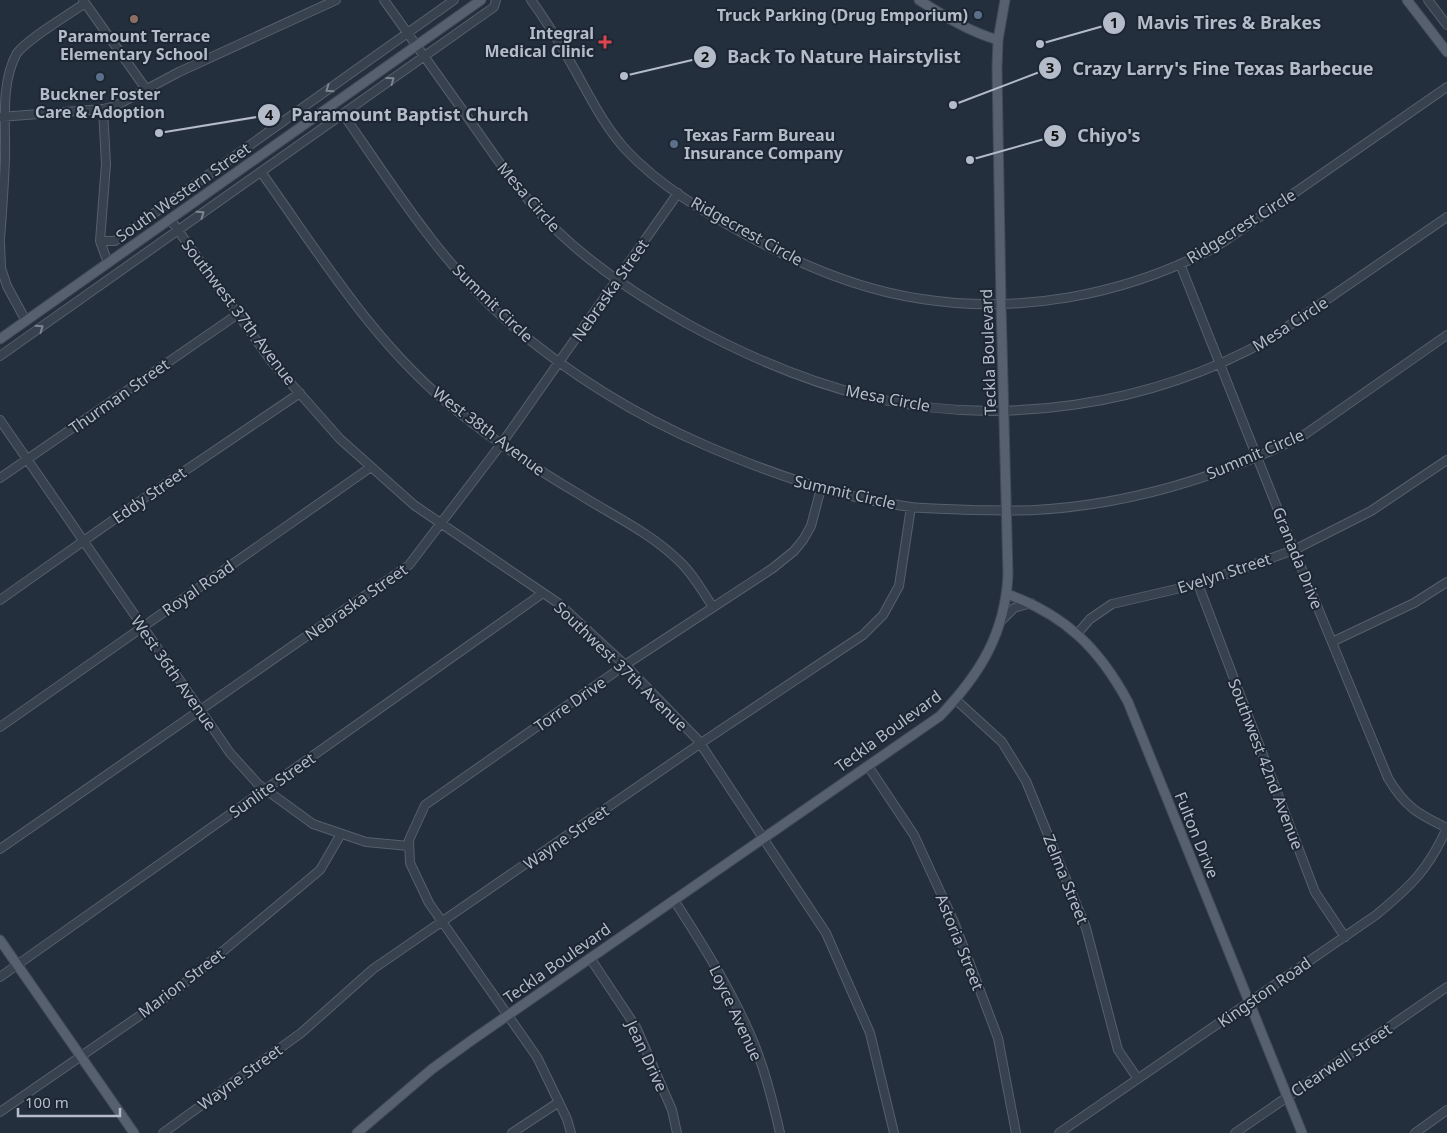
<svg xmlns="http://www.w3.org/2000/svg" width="1447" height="1133" font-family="'Noto Sans',sans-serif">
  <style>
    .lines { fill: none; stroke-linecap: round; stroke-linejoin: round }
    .minor-casing { stroke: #565f6c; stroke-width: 10 }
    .major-casing { stroke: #414a57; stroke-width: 11 }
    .minor { stroke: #38414e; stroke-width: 8 }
    .major { stroke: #56606e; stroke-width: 9 }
    .oneway { stroke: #7c8592 }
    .service-dot { fill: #5c6f8a; stroke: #1d2633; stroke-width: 2 }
    .education-dot { fill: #8d6e63; stroke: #1d2633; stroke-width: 2 }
    .health-dot { fill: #e0444e; stroke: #1d2633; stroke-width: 2 }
    .labels { text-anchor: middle; stroke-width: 4; stroke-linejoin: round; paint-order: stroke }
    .poi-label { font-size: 16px; font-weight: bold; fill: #b4bcc9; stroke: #1d2633; text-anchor: end }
    .street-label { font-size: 16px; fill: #b4bcc9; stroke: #1d2633 }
    .leader { fill: none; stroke: #b4bcc9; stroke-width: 2 }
    .callout-dot { fill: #b4bcc9; stroke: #1d2633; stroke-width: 2 }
    .mark-label { font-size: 15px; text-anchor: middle; font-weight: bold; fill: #111 }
    .callout-label { font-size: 18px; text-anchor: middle; font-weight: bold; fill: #b4bcc9; stroke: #1d2633; stroke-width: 4; stroke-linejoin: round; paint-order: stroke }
  </style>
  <rect width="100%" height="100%" fill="#242f3e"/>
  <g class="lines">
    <defs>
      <path id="minor" d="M83,0L146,89
        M384,0C413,41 442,81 471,122C496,158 521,195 553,227C592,265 638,296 686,323C744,355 804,381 869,397C1003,428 1151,406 1271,338L1447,217
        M531,0C548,23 562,47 576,72C591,99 605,127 626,150C659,185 702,211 743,233C798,264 859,290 922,299C1018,314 1119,296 1206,252C1217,247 1227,239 1238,232L1447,87
        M1428,0L1447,25
        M103,109L106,164L100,241L108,263
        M343,114C393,186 441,263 507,321C566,372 635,415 707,446C772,474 840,498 911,507C931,509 952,509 973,510C993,510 1014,511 1035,510C1128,505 1221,477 1304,435L1447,335
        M0,117L103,109L115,106L179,72L336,0
        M261,172C321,256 375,346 457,411C496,442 539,471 582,496C614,516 650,533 677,559C692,572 702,591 713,607
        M170,219L272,362L340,439L414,505L558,603L625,665L698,740L826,933L870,1033L894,1133
        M0,239C2,213 4,186 5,159C6,125 0,83 17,53C30,37 67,16 85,3
        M100,241H115L454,0
        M0,242L1,268L7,286L26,321
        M1180,264L1294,550L1388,778C1405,807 1418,814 1447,828
        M0,356L494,7L496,0
        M0,420L230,753L258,784L313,824L366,842L409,846
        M0,478L238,314
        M1198,584L1315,892L1345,937
        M0,600L143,499L300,393
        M1000,622L1014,608L1031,603
        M1077,634L1090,619L1112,604L1198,584L1294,550L1371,511L1447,460
        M1332,642L1414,603L1447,582
        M955,699L1002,742L1026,781L1086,928L1118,1050L1138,1079
        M0,727L371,467
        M868,766L914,835L954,922L998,1038L1016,1133
        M0,849L409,565L502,443L678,193
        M674,900C703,945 732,991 753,1041C765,1070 773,1102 780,1133
        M590,958L636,1027L672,1110L677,1133
        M0,977L543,593
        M0,1112L174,992L320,870L341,834
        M163,1133L301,1033L373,969L701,743L863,635L883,615L899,586L911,507
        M512,1133L559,1102
        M571,1133L567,1119L537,1057L429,903L410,863L409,840L425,805L625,665L773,568L794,551L803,540L811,526L821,488
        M1059,1133L1376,915C1411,886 1428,870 1447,828
        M1235,1133L1447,987
        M1415,1133L1447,1110"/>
      <path id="major" d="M919,0C944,16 970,32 998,40
        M1407,0L1447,52
        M0,339L481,0
        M1007,594C1065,615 1099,648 1128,702L1302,1133
        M0,940L134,1133
        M357,1133L432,1069L472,1040L940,716C980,674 1005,634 1008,575L1001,304L997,68L998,40L1005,0"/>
    </defs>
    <!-- minor casing -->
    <use href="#minor" class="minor-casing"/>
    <!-- major casing -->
    <use href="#major" class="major-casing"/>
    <!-- minor -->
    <use href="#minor" class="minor"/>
    <!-- major -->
    <use href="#major" class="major"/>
  </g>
  <!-- one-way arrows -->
  <defs><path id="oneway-chevron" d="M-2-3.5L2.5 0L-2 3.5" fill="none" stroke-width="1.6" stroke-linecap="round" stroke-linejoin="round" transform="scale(1.25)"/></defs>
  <g class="oneway">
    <use href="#oneway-chevron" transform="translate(391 80) rotate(-36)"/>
    <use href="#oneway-chevron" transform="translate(329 89) rotate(145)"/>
    <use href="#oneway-chevron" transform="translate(201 214) rotate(-35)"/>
    <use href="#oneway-chevron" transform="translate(40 328) rotate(-35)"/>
  </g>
  <!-- markers -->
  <g class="service-dot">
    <circle cx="978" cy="15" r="5"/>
    <circle cx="100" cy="77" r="5"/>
    <circle cx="674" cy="144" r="5"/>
  </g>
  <circle class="education-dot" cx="134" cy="19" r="5"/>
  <path class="health-dot" d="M602.5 34.5h5v5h5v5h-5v5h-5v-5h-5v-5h5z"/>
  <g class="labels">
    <!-- poi labels -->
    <g class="poi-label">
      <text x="968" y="21">Truck Parking (Drug Emporium)</text>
      <text x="594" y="39">Integral<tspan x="594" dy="18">Medical Clinic</tspan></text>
      <text x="134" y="42" text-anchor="middle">Paramount Terrace<tspan x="134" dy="18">Elementary School</tspan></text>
      <text x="100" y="100" text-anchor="middle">Buckner Foster<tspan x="100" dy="18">Care &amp; Adoption</tspan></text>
      <text x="684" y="141" text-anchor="start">Texas Farm Bureau<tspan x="684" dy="18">Insurance Company</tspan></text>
    </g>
    <!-- street labels -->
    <g class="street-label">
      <text transform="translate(183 192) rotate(-35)" y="6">South Western Street</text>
      <text transform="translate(529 197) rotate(49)" y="6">Mesa Circle</text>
      <text transform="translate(1241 226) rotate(-32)" y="6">Ridgecrest Circle</text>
      <text transform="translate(747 231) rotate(29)" y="6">Ridgecrest Circle</text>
      <text transform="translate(610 290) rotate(-55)" y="6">Nebraska Street</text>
      <text transform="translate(493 303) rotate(44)" y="6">Summit Circle</text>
      <text transform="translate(239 312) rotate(53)" y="6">Southwest 37th Avenue</text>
      <text transform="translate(1290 324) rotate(-33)" y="6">Mesa Circle</text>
      <text transform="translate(988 352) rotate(-92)" y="6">Teckla Boulevard</text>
      <text transform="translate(119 396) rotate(-35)" y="6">Thurman Street</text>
      <text transform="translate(888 398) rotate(11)" y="6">Mesa Circle</text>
      <text transform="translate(489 431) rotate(37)" y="6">West 38th Avenue</text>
      <text transform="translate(1255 454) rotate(-23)" y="6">Summit Circle</text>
      <text transform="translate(845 492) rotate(13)" y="6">Summit Circle</text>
      <text transform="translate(149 495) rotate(-35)" y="6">Eddy Street</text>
      <text transform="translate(1298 558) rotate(68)" y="6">Granada Drive</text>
      <text transform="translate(1224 573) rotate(-18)" y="6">Evelyn Street</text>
      <text transform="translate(198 588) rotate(-35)" y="6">Royal Road</text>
      <text transform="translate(356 602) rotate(-35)" y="6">Nebraska Street</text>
      <text transform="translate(621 666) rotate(44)" y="6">Southwest 37th Avenue</text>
      <text transform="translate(174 673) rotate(55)" y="6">West 36th Avenue</text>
      <text transform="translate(570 704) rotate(-35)" y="6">Torre Drive</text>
      <text transform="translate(888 731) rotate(-36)" y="6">Teckla Boulevard</text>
      <text transform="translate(1266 764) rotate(69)" y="6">Southwest 42nd Avenue</text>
      <text transform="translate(272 785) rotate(-35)" y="6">Sunlite Street</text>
      <text transform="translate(1197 835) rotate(68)" y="6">Fulton Drive</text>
      <text transform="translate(566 837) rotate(-35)" y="6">Wayne Street</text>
      <text transform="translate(1066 879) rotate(68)" y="6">Zelma Street</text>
      <text transform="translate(960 942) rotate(68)" y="6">Astoria Street</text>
      <text transform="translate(557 963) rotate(-35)" y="6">Teckla Boulevard</text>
      <text transform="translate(181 983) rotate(-37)" y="6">Marion Street</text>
      <text transform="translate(1264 992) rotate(-35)" y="6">Kingston Road</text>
      <text transform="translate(736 1013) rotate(65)" y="6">Loyce Avenue</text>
      <text transform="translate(647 1056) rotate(65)" y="6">Jean Drive</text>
      <text transform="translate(1341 1060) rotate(-34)" y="6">Clearwell Street</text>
      <text transform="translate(240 1077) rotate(-36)" y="6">Wayne Street</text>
    </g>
  </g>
  <!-- callouts -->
  <path class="leader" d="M1040 44L1114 23M624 76L705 57M953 105L1050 68M159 133L269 115M970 160L1055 136"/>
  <g class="callout-dot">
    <circle cx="1040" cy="44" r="5"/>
    <circle cx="624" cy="76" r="5"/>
    <circle cx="953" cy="105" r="5"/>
    <circle cx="159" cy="133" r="5"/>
    <circle cx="970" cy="160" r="5"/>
    <circle cx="1114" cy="23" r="12"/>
    <circle cx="705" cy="57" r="12"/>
    <circle cx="1050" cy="68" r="12"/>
    <circle cx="269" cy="115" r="12"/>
    <circle cx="1055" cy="136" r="12"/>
  </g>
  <g class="mark-label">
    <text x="1114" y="28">1</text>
    <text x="705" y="62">2</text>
    <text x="1050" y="73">3</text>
    <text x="269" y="120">4</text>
    <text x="1055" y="141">5</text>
  </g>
  <g class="callout-label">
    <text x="1229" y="29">Mavis Tires &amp; Brakes</text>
    <text x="844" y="63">Back To Nature Hairstylist</text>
    <text x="1223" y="75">Crazy Larry's Fine Texas Barbecue</text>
    <text x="410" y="121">Paramount Baptist Church</text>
    <text x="1109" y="142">Chiyo's</text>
  </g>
  <!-- scale -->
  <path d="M18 1108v8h102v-8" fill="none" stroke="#b4bcc9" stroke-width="2.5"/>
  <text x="25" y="1108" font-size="15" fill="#b4bcc9" stroke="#1d2633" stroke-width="4" paint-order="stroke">100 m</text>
</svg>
